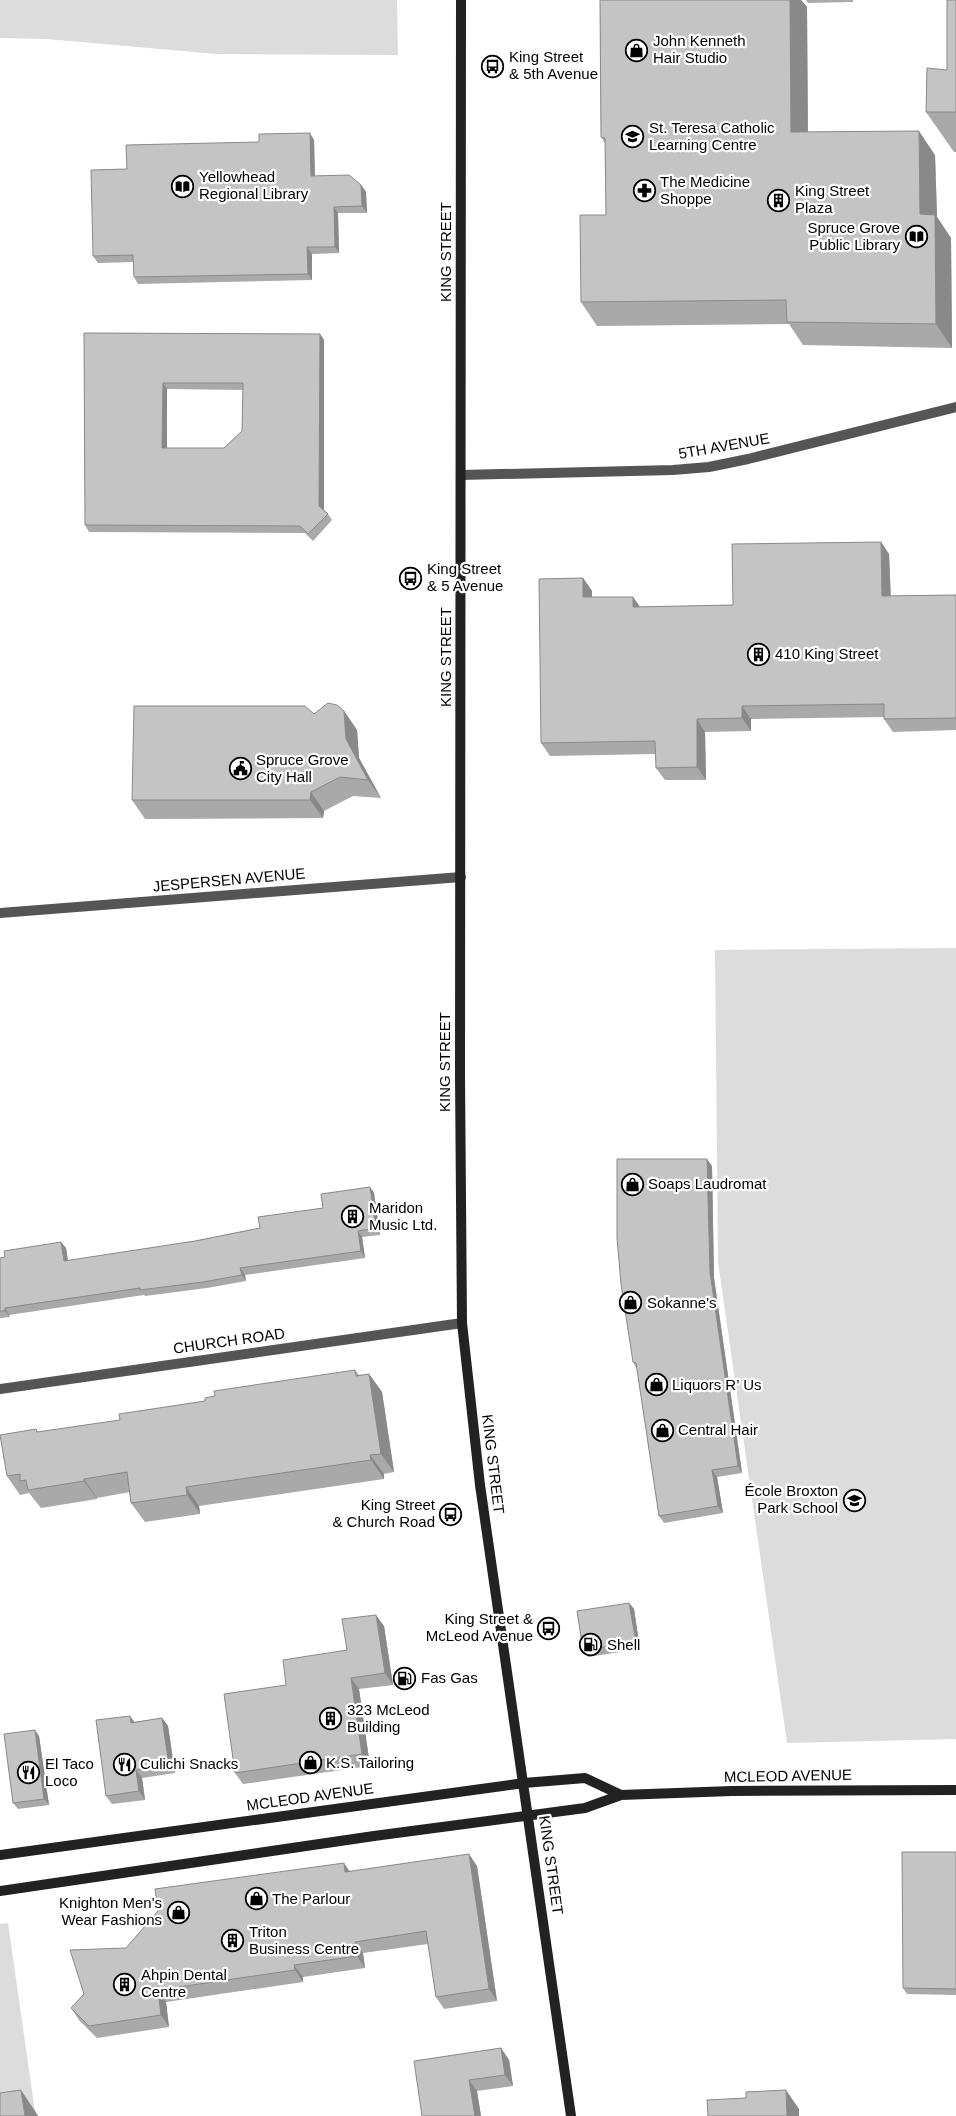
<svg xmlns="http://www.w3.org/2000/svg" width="956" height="2116" font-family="Arial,sans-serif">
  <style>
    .green { fill: #dcdcdc }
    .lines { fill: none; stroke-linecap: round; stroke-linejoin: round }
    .street { stroke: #555; stroke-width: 10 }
    .secondary { stroke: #222; stroke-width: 10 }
    .wall { fill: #a9a9a9; fill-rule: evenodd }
    .shaded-wall { fill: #898989 }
    .building { fill: #c4c4c4; stroke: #898989; fill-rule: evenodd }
    .labels { text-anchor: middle; stroke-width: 4.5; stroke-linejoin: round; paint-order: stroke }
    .poi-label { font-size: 15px; fill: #000; stroke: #fff; text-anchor: start }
    .street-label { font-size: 15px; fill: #000; stroke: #fff }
  </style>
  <rect width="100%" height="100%" fill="#fff"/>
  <!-- green -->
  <path class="green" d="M0,0H397L398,55L216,54L47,39L0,38Z
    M956,948V1739L787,1743L718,1262L715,950Z
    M8,1923L35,2112L0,2116V1924Z"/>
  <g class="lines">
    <!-- street -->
    <path class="street" d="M461,475L673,470L709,467L748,459L956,407
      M0,913L461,877
      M0,1389L462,1323"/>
    <!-- secondary -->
    <path class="secondary" d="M461,0L460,1077L462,1323L480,1485L571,2116
      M0,1855L524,1783L585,1778L621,1795
      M0,1891L374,1836L585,1808L621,1795L732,1791L956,1790"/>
  </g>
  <!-- wall -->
  <path class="wall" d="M600,0H801L807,7L808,132L935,155L937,217L951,238L952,348L803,345L789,324L597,326L581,302L606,215L605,143L601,137Z
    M806,0H853V2L808,3Z
    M956,0V152H954L926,112L947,70Z
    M314,140L315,176L361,185L366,192L367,213H338L339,253L312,254V280L138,284L134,277L133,262L98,263L93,256L127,169L259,142Z
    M84,333L320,334L324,340V510L328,514L332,520L313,541L305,533L89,532L85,525ZM167,389L243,390L242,431L224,448H167Z
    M881,542L889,554L891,596L956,595V730L893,732L884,719V717L751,719V731L705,732L706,780H665L656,768V754L550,756L541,743L583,578L592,591V597H633L640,607L733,605Z
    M344,711L357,730L359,758L381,798L353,796L324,811L323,818L145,819L132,800L314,714Z
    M712,1166L714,1278L742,1473L717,1477L723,1513L664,1523L659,1516L637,1369L633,1362Z
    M370,1187L374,1193L380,1235L362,1237L365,1258L245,1275L246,1281L207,1288L145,1296L144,1295L9,1315L10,1317L0,1318V1258L61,1242L66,1248L68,1261L195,1241L260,1228L323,1208Z
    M355,1370L359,1375L369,1374L382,1392L394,1472L384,1474V1479L199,1506L200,1514L145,1522L131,1503L130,1492L97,1498V1499L41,1508L29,1493L20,1495L7,1476L36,1429L38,1432L120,1420L205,1401Z
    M629,1603L634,1609L640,1649L588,1657L583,1650Z
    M384,1626L393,1685L359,1689L370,1766L243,1784L235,1773L286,1685L347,1650Z
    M162,1718L168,1726L175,1773L142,1778L145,1800L112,1804L106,1796L134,1722Z
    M39,1736L49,1805L18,1809L13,1803Z
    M956,1852V1995L907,1994L903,1988Z
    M477,1866L497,2001L444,2009L436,1997L428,1944L363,1953L365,1968L303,1977V1982L166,2002L169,2027L97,2038L79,2020L71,2008L126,1948L350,1871Z
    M501,2048L509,2060L513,2086L477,2091L481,2116H422Z"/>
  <!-- shaded-wall -->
  <path class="shaded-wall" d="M790,0H801L807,7L808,155L791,132Z
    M919,131L935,155L937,217L951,238L952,348L936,324L920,214Z
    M310,133L314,140L315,183L311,176Z
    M361,185L366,192L367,213L362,206Z
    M334,207L338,213L339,253L335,247Z
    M307,247L312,254V280L308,274Z
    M320,334L324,340V512L319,506Z
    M163,383L167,389V455L162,448Z
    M881,542L889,554L891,609L882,596Z
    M583,578L592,591V610L583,597Z
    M633,597L642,610L633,607Z
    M742,706L751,719V731L742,718Z
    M344,711L357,730L359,758L381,798L368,780L346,739Z
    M697,719L705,732L706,780L697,767Z
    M311,792L324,811L323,818L310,800Z
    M707,1159L712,1166L714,1278L742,1473L738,1466L710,1272Z
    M370,1187L374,1193L380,1235L376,1228Z
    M358,1231L362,1237L365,1258L361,1251Z
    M61,1242L66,1248L69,1268L64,1261Z
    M240,1268L245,1275L246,1281L242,1275Z
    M5,1308L9,1315L10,1317L5,1311Z
    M369,1374L382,1392L394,1472L381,1454Z
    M370,1455L384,1474V1479L371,1460Z
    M712,1470L717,1477L723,1513L718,1506Z
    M84,1479L97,1498V1499L84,1481Z
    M186,1487L199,1506L200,1514L187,1495Z
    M629,1603L634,1609L640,1649L636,1642Z
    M376,1615L384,1626L393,1685L385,1673Z
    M351,1678L359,1689L370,1766L362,1754Z
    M130,1716L136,1724L131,1723Z
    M162,1718L168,1726L175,1773L169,1765Z
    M35,1730L39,1736L49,1805L44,1799Z
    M136,1770L142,1778L145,1800L139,1791Z
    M469,1854L477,1866L497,2001L489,1989Z
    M344,1863L352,1875L345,1872Z
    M355,1942L363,1953L365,1968L357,1956Z
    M294,1965L303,1977V1982L295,1970Z
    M158,1990L166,2002L169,2027L161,2015Z
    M501,2048L509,2060L513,2086L505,2075Z
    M469,2080L477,2091L481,2116H475Z
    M21,2090L37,2114L38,2116H25Z
    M786,2090L799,2109V2116H787Z"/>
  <!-- building -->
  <path class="building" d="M600,0H790L791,132L919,131L920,214L935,215L936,324L787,322L786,300L581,302L580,215H606L605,138L601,137Z
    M947,0H956V112H926L927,68L947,70Z
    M310,133L311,176L349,175L361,185L362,206L334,207L335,247H307L308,274L134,277L133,255L93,256L91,170L127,169L126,145L259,142V134Z
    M84,333L320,334L319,506L328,514L308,534L300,526L85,525ZM163,383H243L242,431L224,448H162Z
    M881,542L882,596L956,595V718L884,719V704L742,706V718L697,719V767L656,768L655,741L541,743L539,579L583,578V597H633V607L733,605L732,544Z
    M328,703L337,705L344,711L346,739L368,780L340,777L311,792L310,800H132L134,706H305L314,714Z
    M617,1159H707L710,1272L738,1466L712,1470L718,1506L659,1516L636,1363L633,1362L621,1284L617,1238Z
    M370,1187L376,1228L358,1231L361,1251L240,1268L242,1275L203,1282L140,1290V1288L5,1308V1311H0V1258L5,1257L4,1251L61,1242L64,1261L195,1241L260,1228L258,1217L323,1208L321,1194Z
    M355,1370L356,1376L369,1374L381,1454L370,1455L371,1460L186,1487L187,1495L131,1503L127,1472L84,1479V1481L28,1490L26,1480L20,1481V1474L7,1476L0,1435L36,1429L37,1432L120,1420L119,1414L205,1401V1398L215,1396L214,1391Z
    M629,1603L636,1642L583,1650L577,1611Z
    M376,1615L385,1673L351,1678L362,1754L235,1773L224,1694L286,1685L283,1660L347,1650L342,1619Z
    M130,1716L131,1723L162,1718L169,1765L136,1770L139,1791L106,1796L96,1720Z
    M35,1730L44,1799L13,1803L4,1734Z
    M902,1852H956V1989L903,1988Z
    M469,1854L489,1989L436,1997L426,1931L355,1942L357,1956L294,1965L295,1970L158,1990L161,2015L89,2026L71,2008L84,1994L70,1950L126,1948L158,1911L155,1889L344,1863L345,1872Z
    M501,2048L505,2075L469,2080L475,2116H422L414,2061Z
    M21,2090L25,2116H0V2093Z
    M786,2090L787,2116H708L707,2100L746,2098V2092Z"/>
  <!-- icons -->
  <defs>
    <symbol id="shop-ring" viewBox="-11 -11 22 22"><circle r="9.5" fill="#fff" stroke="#000" stroke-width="1.5"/><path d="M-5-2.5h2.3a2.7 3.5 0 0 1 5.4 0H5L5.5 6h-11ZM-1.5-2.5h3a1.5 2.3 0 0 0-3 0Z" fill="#000"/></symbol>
    <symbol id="bus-ring" viewBox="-11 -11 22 22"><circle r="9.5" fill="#fff" stroke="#000" stroke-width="1.5"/><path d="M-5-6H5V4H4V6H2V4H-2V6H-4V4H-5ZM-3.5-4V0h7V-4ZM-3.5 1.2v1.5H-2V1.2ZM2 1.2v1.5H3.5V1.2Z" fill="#000"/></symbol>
    <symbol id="school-ring" viewBox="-11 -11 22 22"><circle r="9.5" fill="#fff" stroke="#000" stroke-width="1.5"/><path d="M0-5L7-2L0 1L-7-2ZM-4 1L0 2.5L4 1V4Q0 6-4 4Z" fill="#000"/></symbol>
    <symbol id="library-ring" viewBox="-11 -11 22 22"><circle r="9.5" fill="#fff" stroke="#000" stroke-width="1.5"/><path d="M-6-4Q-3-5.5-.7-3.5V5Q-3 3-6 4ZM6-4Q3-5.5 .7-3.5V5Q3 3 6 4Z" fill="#000"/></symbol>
    <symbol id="pharmacy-ring" viewBox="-11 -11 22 22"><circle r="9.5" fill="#fff" stroke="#000" stroke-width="1.5"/><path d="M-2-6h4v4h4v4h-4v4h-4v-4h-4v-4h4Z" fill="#000"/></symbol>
    <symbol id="building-ring" viewBox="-11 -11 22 22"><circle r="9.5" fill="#fff" stroke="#000" stroke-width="1.5"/><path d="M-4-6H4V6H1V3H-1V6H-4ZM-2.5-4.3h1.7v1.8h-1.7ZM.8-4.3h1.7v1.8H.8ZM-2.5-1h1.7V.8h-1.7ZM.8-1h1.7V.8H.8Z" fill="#000"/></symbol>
    <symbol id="civic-ring" viewBox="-11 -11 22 22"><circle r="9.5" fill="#fff" stroke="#000" stroke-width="1.5"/><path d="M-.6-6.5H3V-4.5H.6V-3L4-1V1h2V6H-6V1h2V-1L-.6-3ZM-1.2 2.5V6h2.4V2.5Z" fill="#000"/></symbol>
    <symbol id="fuel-ring" viewBox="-11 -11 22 22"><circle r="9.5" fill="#fff" stroke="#000" stroke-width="1.5"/><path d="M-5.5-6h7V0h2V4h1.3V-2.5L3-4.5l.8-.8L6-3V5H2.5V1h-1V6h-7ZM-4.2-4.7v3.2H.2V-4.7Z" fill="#000"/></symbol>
    <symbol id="restaurant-ring" viewBox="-11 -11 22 22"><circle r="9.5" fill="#fff" stroke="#000" stroke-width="1.5"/><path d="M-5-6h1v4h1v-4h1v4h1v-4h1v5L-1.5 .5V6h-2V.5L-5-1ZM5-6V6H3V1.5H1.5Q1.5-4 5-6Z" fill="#000"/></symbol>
  </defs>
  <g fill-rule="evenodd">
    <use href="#shop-ring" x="624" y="38" width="25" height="25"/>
    <use href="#bus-ring" x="480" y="54" width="25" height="25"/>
    <use href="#school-ring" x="620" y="124" width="25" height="25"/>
    <use href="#library-ring" x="170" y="174" width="25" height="25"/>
    <use href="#pharmacy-ring" x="632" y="178" width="25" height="25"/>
    <use href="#building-ring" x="766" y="188" width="25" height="25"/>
    <use href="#library-ring" x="904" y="224" width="25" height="25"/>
    <use href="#bus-ring" x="398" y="566" width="25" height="25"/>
    <use href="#building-ring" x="746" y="642" width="25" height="25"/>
    <use href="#civic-ring" x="228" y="756" width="25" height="25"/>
    <use href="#shop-ring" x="620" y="1172" width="25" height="25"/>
    <use href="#building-ring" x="340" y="1204" width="25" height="25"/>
    <use href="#shop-ring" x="618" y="1290" width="25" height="25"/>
    <use href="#shop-ring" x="644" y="1372" width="25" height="25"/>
    <use href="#shop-ring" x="650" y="1418" width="25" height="25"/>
    <use href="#school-ring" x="842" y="1488" width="25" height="25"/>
    <use href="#bus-ring" x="438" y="1502" width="25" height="25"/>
    <use href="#bus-ring" x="536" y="1616" width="25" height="25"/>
    <use href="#fuel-ring" x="578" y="1632" width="25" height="25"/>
    <use href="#fuel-ring" x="392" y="1666" width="25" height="25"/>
    <use href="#building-ring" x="318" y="1706" width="25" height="25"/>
    <use href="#shop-ring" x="298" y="1750" width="25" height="25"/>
    <use href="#restaurant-ring" x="112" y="1752" width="25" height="25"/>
    <use href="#restaurant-ring" x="16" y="1760" width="25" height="25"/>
    <use href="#shop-ring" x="244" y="1886" width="25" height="25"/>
    <use href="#shop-ring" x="166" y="1900" width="25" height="25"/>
    <use href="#building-ring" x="220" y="1928" width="25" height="25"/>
    <use href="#building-ring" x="112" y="1972" width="25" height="25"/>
  </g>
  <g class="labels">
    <!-- poi labels -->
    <g class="poi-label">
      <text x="653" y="46">John Kenneth<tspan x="653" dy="17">Hair Studio</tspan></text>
      <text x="509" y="62">King Street<tspan x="509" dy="17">&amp; 5th Avenue</tspan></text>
      <text x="649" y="133">St. Teresa Catholic<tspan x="649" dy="17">Learning Centre</tspan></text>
      <text x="199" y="182">Yellowhead<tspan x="199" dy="17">Regional Library</tspan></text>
      <text x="660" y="187">The Medicine<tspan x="660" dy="17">Shoppe</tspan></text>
      <text x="795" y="196">King Street<tspan x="795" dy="17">Plaza</tspan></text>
      <text x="900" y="233" text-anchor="end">Spruce Grove<tspan x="900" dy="17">Public Library</tspan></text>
      <text x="427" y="574">King Street<tspan x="427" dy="17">&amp; 5 Avenue</tspan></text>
      <text x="775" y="659">410 King Street</text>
      <text x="256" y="765">Spruce Grove<tspan x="256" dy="17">City Hall</tspan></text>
      <text x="648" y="1189">Soaps Laudromat</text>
      <text x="369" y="1213">Maridon<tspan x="369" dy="17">Music Ltd.</tspan></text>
      <text x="647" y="1308">Sokanne's</text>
      <text x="672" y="1390">Liquors R’ Us</text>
      <text x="678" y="1435">Central Hair</text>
      <text x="838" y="1496" text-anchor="end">École Broxton<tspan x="838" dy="17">Park School</tspan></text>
      <text x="435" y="1510" text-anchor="end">King Street<tspan x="435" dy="17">&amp; Church Road</tspan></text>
      <text x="533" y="1624" text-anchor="end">King Street &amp;<tspan x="533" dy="17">McLeod Avenue</tspan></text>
      <text x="607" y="1650">Shell</text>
      <text x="421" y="1683">Fas Gas</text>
      <text x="347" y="1715">323 McLeod<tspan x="347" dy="17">Building</tspan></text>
      <text x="326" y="1768">K.S. Tailoring</text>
      <text x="45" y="1769">El Taco<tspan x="45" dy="17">Loco</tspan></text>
      <text x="140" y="1769">Culichi Snacks</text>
      <text x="272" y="1904">The Parlour</text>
      <text x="162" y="1908" text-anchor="end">Knighton Men's<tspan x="162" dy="17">Wear Fashions</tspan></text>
      <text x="249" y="1937">Triton<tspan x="249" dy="17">Business Centre</tspan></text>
      <text x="141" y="1980">Ahpin Dental<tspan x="141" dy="17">Centre</tspan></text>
    </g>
    <!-- street labels -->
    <g class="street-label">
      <text transform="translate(446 252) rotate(-90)" y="5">KING STREET</text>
      <text transform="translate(724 446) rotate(-10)" y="5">5TH AVENUE</text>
      <text transform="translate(446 657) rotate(-90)" y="5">KING STREET</text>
      <text transform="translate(229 880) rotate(-5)" y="5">JESPERSEN AVENUE</text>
      <text transform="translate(445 1062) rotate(-90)" y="5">KING STREET</text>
      <text transform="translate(229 1341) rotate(-8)" y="5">CHURCH ROAD</text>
      <text transform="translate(493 1464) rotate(83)" y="5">KING STREET</text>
      <text transform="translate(788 1776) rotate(-1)" y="5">MCLEOD AVENUE</text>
      <text transform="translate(310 1797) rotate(-8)" y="5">MCLEOD AVENUE</text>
      <text transform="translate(551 1865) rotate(82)" y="5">KING STREET</text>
    </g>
  </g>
</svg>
